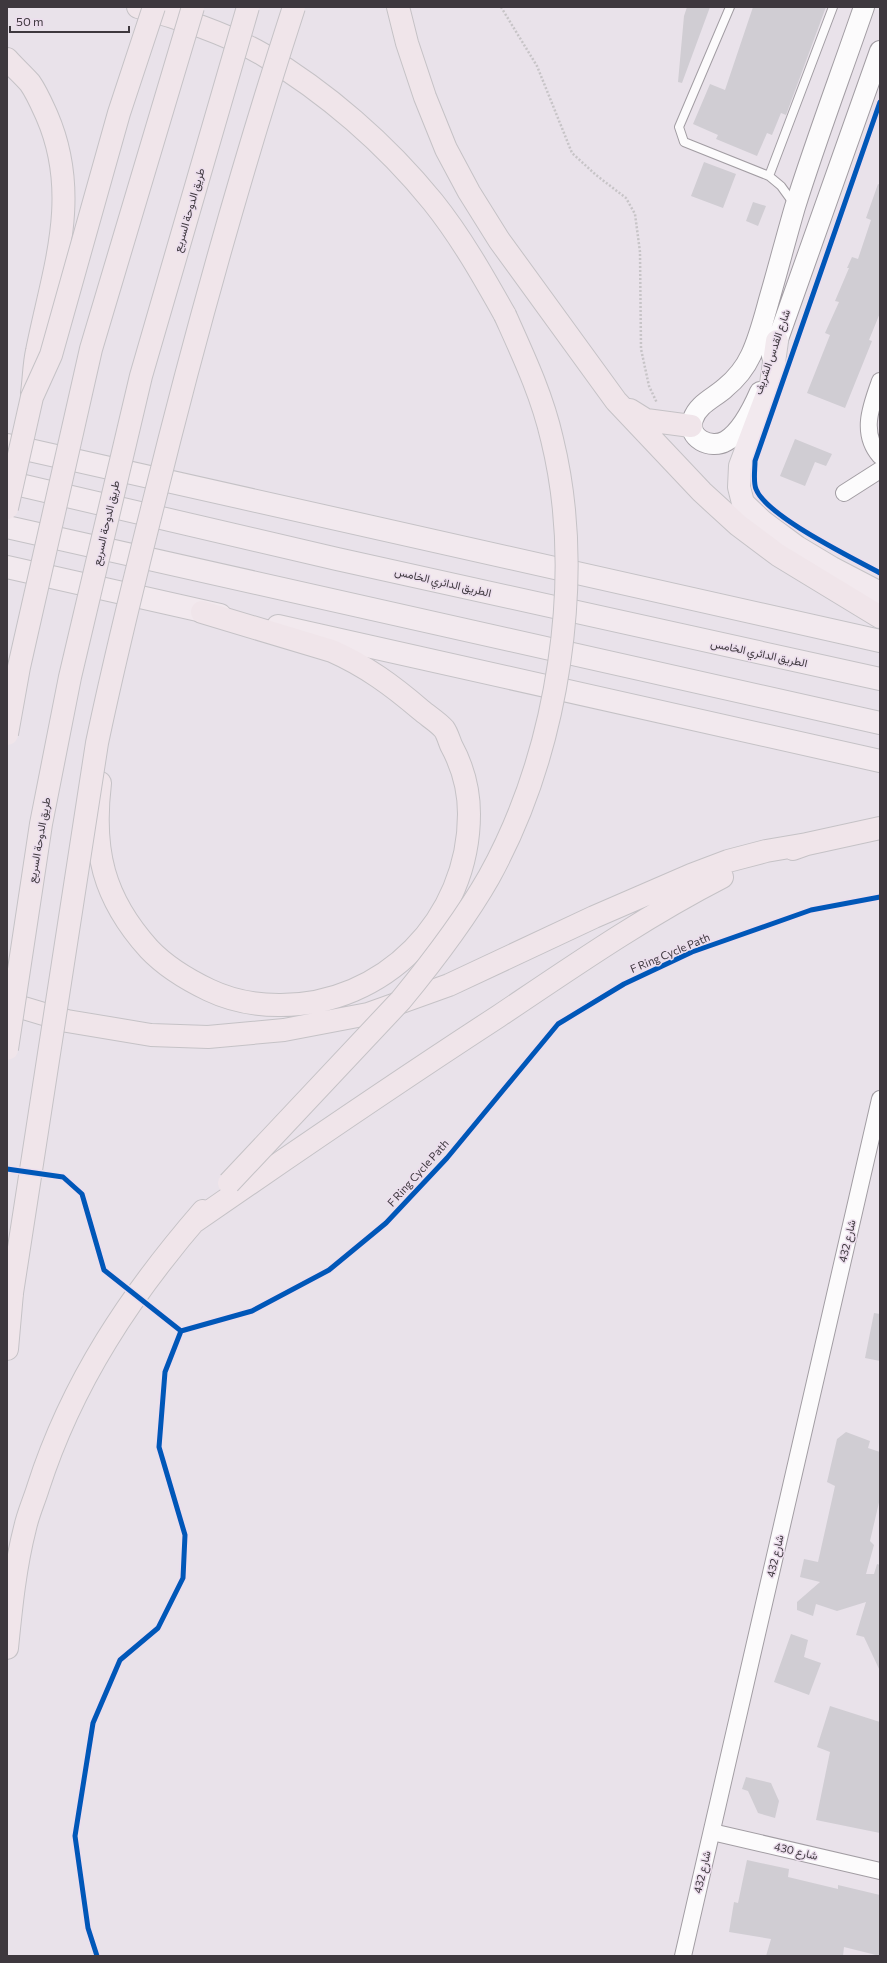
<svg xmlns="http://www.w3.org/2000/svg" width="887" height="1963" font-family="Commissioner,Vazirmatn,sans-serif">
  <style>
    .building { fill: #d0cdd3 }
    .lines { fill: none; stroke-linecap: round; stroke-linejoin: round }
    .service-casing { stroke: #a29da3; stroke-width: 10 }
    .minor-casing { stroke: #a29da3; stroke-width: 18 }
    .tertiary-casing { stroke: #a29da3; stroke-width: 22 }
    .trunk-casing { stroke: #c5c2c6; stroke-width: 24 }
    .motorway-casing { stroke: #c5c2c6; stroke-width: 24 }
    .path { stroke: #c7c4c7; stroke-width: 2.5; stroke-dasharray: 2 2; stroke-linecap: butt }
    .service { stroke: #fcfbfc; stroke-width: 8 }
    .minor { stroke: #fcfbfc; stroke-width: 16 }
    .tertiary { stroke: #fcfbfc; stroke-width: 20 }
    .trunk { stroke: #f2e9ee; stroke-width: 22 }
    .motorway { stroke: #f0e5ea; stroke-width: 22 }
    .motorway-bridge-casing { stroke: #c5c2c6; stroke-width: 24; stroke-linecap: butt }
    .motorway-bridge { stroke: #f0e5ea; stroke-width: 22 }
    .cycleway-casing { stroke: #ecdeed; stroke-width: 8 }
    .cycleway { stroke: #0057b8; stroke-width: 5 }
    .labels { text-anchor: middle; stroke-width: 3; stroke-linejoin: round; paint-order: stroke }
    .street-label { font-size: 11px; fill: #3e383e; stroke: #ecdeed }
  </style>
  <rect width="100%" height="100%" fill="#e9e2ea"/>
  <!-- building -->
  <path class="building" d="M687,7H710L682,83L678,82L684,16Z
    M753,7H826L786,115L781,113L772,135L767,133L757,156L716,139L718,135L693,124L710,84L725,90Z
    M704,162L736,174L723,208L691,196Z
    M878,184L880,185V313L869,340L872,341L845,408L807,393L830,335L825,333L839,302L835,301L849,268H847L852,257L858,259L871,220L866,218Z
    M753,202L766,206L758,226L746,221Z
    M795,439L832,454L826,466L815,462L805,486L780,476Z
    M874,1313L880,1314V1361L865,1358Z
    M846,1432L870,1441L868,1448L880,1452V1498L870,1541L874,1545L866,1574H874L877,1564L880,1565V1671L864,1637L856,1635L866,1602L837,1611L816,1604L813,1616L797,1610V1602L820,1582L800,1577L804,1559L818,1562L835,1486L827,1482L837,1439Z
    M791,1634L808,1640L804,1657L821,1663L809,1695L774,1682Z
    M830,1706L880,1722V1833L816,1820L830,1752L817,1747Z
    M746,1777L771,1783L779,1801L775,1818L758,1813L748,1791L742,1789Z
    M747,1860L789,1869L788,1877L838,1889V1885L880,1895V1956L844,1947L843,1956H766L771,1939L729,1932L734,1902L738,1903Z"/>
  <g class="lines">
    <defs>
      <path id="service" d="M730,7L679,127L684,142L769,176L781,186L794,204
        M769,176L833,7"/>
      <path id="minor" d="M880,381C871,406 860,433 880,456
        M844,493L880,470
        M712,1832L880,1871
        M683,1956L880,1099"/>
      <path id="tertiary" d="M772,356L880,51
        M760,392C753,408 741,432 726,441C711,450 686,438 693,419C698,404 714,398 725,388C736,379 745,368 751,355C759,338 764,318 769,300C778,269 786,238 795,207C816,140 841,74 864,7"/>
      <path id="trunk" d="M777,341L771,384L740,466L739,487L743,503L762,521L797,547L832,568L880,593
        M7,445L880,641
        M7,482L337,559L880,679
        M7,527L880,723
        M7,567L220,615
        M278,626L880,761"/>
      <path id="motorway" d="M138,7C177,17 227,34 262,54C326,92 386,144 433,202C461,237 483,276 505,315
        M398,7L407,43L425,97L446,149L469,192L499,240L616,401L702,492L738,525L778,555L880,617
        M7,59C14,67 23,75 30,83C37,93 42,105 47,116C82,197 53,270 37,351C34,364 34,379 32,393
        M630,410L646,420L691,426
        M100,783C92,850 103,898 149,949C166,967 186,979 209,990C232,1001 254,1005 279,1005C384,1006 469,919 469,814C469,789 463,767 451,745C449,740 447,733 444,729C438,722 428,716 421,710C393,686 366,666 332,651L202,612
        M793,849L807,844L880,828
        M7,1003L67,1021L151,1035L208,1037L284,1030L368,1014L449,985L594,917L691,875L728,861L766,851L807,844
        M194,1222C295,1152 396,1083 499,1016C572,967 644,917 722,877
        M7,1349L12,1293
        M7,1648C11,1608 15,1567 25,1528C28,1514 34,1501 38,1488C72,1382 131,1294 203,1211"/>
    </defs>
    <!-- service casing -->
    <use href="#service" class="service-casing"/>
    <!-- minor casing -->
    <use href="#minor" class="minor-casing"/>
    <!-- tertiary casing -->
    <use href="#tertiary" class="tertiary-casing"/>
    <!-- trunk casing -->
    <use href="#trunk" class="trunk-casing"/>
    <!-- motorway casing -->
    <use href="#motorway" class="motorway-casing"/>
    <!-- path -->
    <path class="path" d="M501,7L537,66L572,153L596,175L626,198L635,214L640,252L641,349L649,386L657,403"/>
    <!-- service -->
    <use href="#service" class="service"/>
    <!-- minor -->
    <use href="#minor" class="minor"/>
    <!-- tertiary -->
    <use href="#tertiary" class="tertiary"/>
    <!-- trunk -->
    <use href="#trunk" class="trunk"/>
    <!-- motorway -->
    <use href="#motorway" class="motorway"/>
    <defs>
      <path id="motorway-bridge" d="M7,508L32,397L51,355L119,113L154,7
        M7,734L19,667L91,349L193,7
        M7,1049L41,824L70,677L141,376L248,7
        M229,1183L401,1000C433,961 464,921 489,877C558,752 586,578 552,439C542,395 523,355 505,315
        M12,1293L97,743C114,662 134,581 154,501C195,335 241,170 294,7"/>
    </defs>
    <!-- motorway-bridge casing -->
    <use href="#motorway-bridge" class="motorway-bridge-casing"/>
    <!-- motorway-bridge -->
    <use href="#motorway-bridge" class="motorway-bridge"/>
    <defs>
      <path id="cycleway" d="M880,102L755,461C755,469 753,482 756,489C766,516 853,558 880,573
        M7,1169L63,1177L82,1194L104,1270L181,1331L252,1311L329,1270L386,1223L447,1158L558,1024L624,984L692,952L811,910L880,897
        M97,1956L88,1928L75,1836L93,1723L120,1660L158,1628L183,1578L185,1535L159,1447L165,1372L181,1331"/>
    </defs>
    <!-- cycleway casing -->
    <use href="#cycleway" class="cycleway-casing"/>
    <!-- cycleway -->
    <use href="#cycleway" class="cycleway"/>
  </g>
  <g class="labels">
    <!-- street labels -->
    <g class="street-label">
      <text transform="translate(189 210) rotate(-74)" y="4">طريق الدوحة السريع</text>
      <text transform="translate(772 352) rotate(-71)" y="4">شارع القدس الشريف</text>
      <text transform="translate(106 523) rotate(-77)" y="4">طريق الدوحة السريع</text>
      <text transform="translate(443 582) rotate(13)" y="4">الطريق الدائري الخامس</text>
      <text transform="translate(759 653) rotate(12)" y="4">الطريق الدائري الخامس</text>
      <text transform="translate(39 840) rotate(-80)" y="4">طريق الدوحة السريع</text>
      <text transform="translate(670 953) rotate(-23)" y="4">F Ring Cycle Path</text>
      <text transform="translate(418 1173) rotate(-48)" y="4">F Ring Cycle Path</text>
      <text transform="translate(847 1241) rotate(-77)" y="4">شارع 432</text>
      <text transform="translate(775 1556) rotate(-77)" y="4">شارع 432</text>
      <text transform="translate(796 1851) rotate(13)" y="4">شارع 430</text>
      <text transform="translate(702 1872) rotate(-77)" y="4">شارع 432</text>
    </g>
  </g>
  <!-- border -->
  <rect width="887" height="1963" fill="none" stroke="#3e383e" stroke-width="16"/>
  <!-- scale -->
  <path d="M10 26v6h119v-6" fill="none" stroke="#3e383e" stroke-width="2"/>
  <text x="16" y="26" font-size="12" fill="#3e383e" stroke="#ecdeed" stroke-width="3" paint-order="stroke">50 m</text>
</svg>
